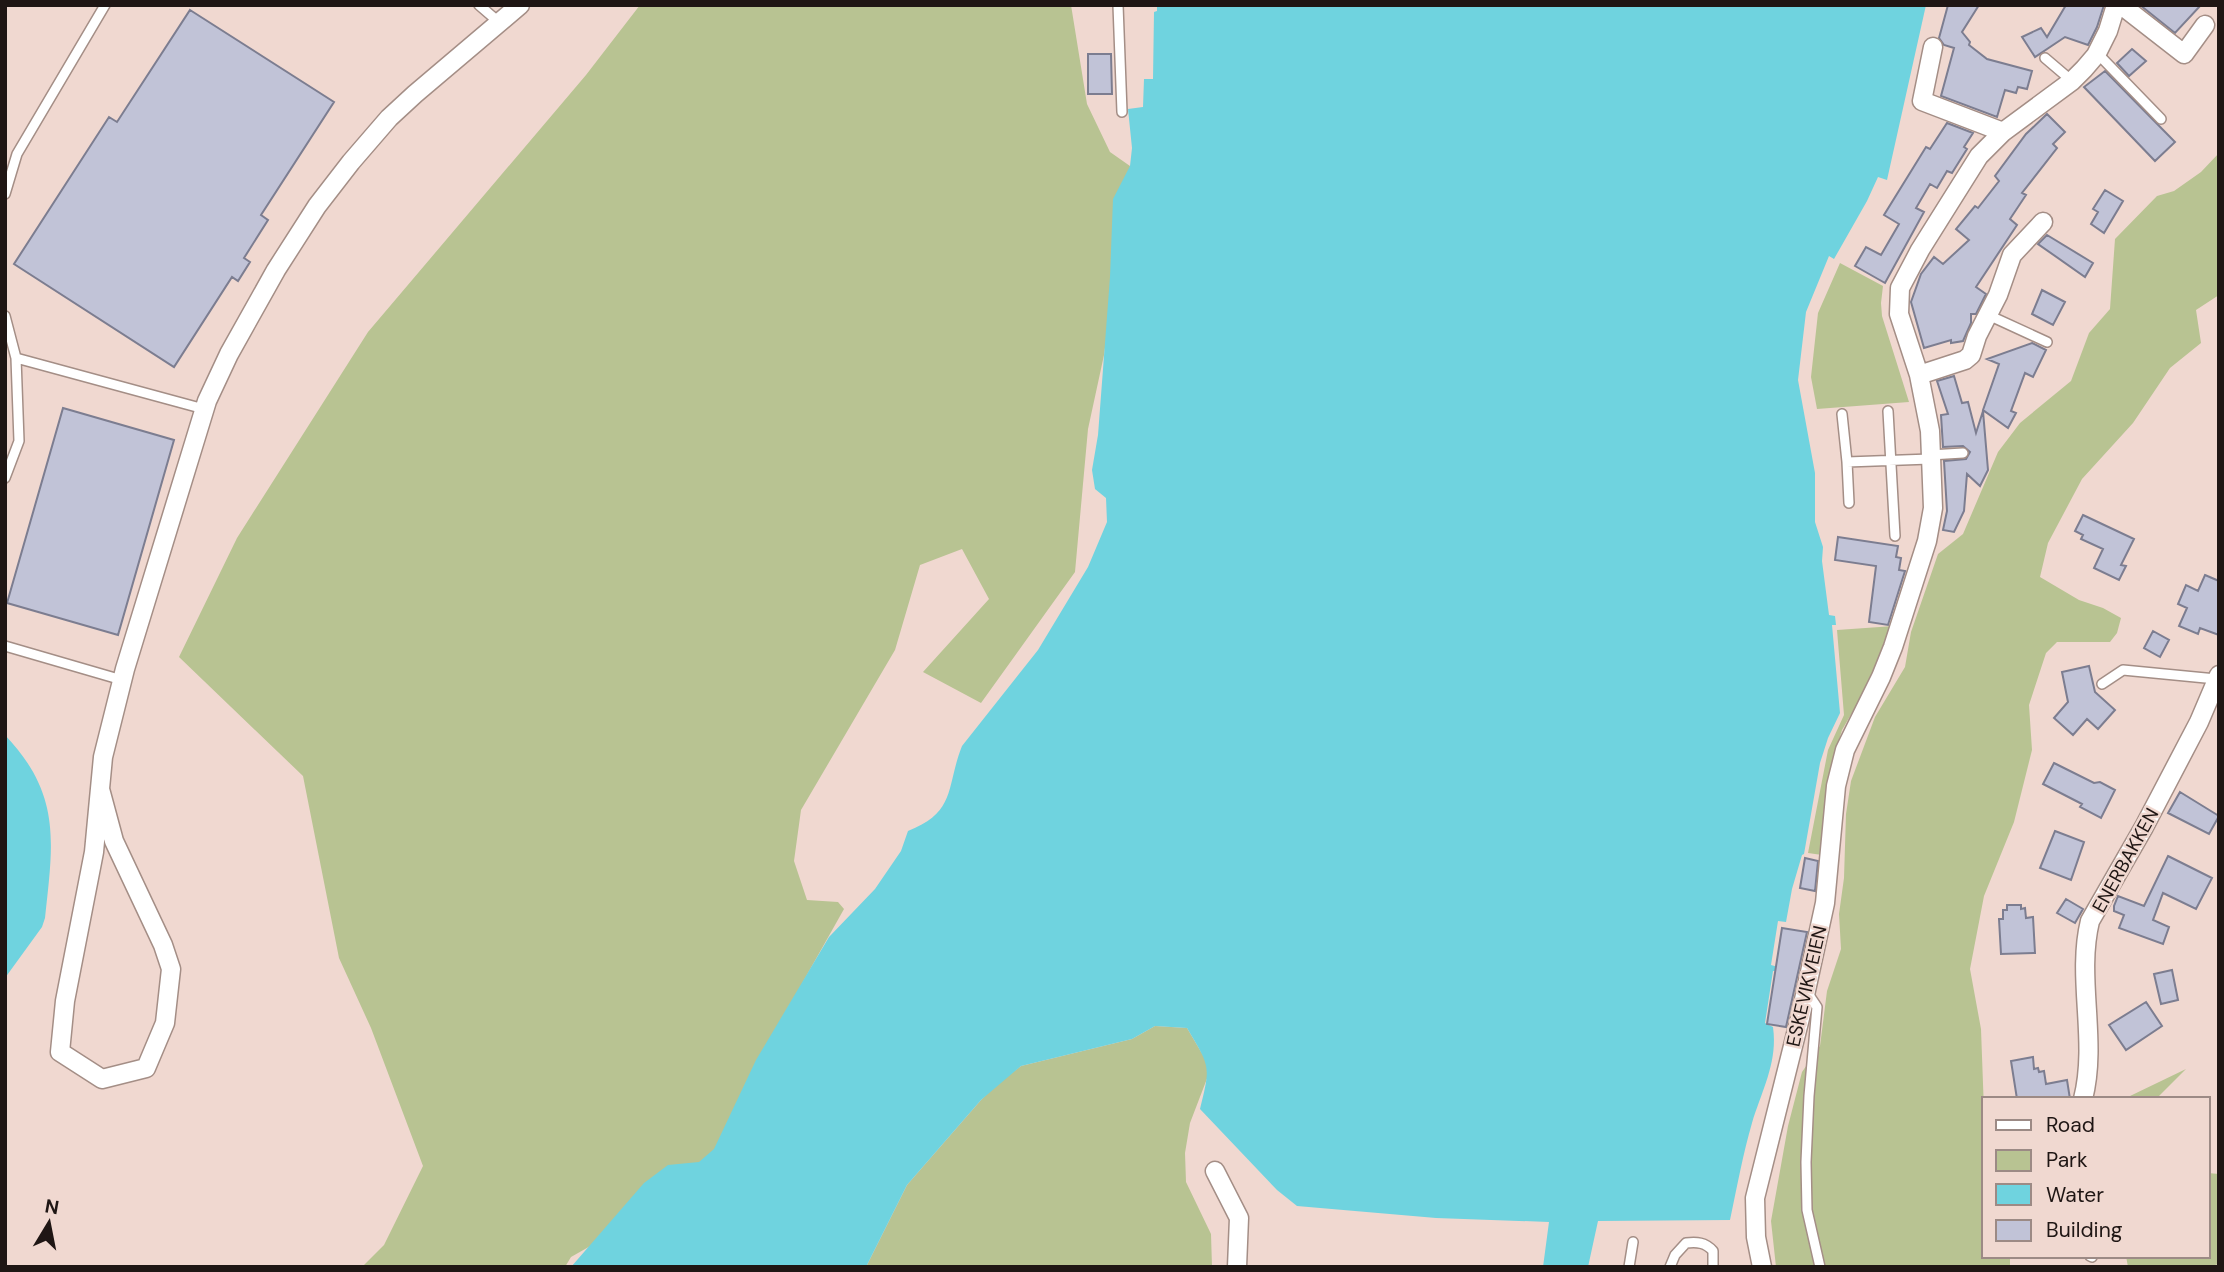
<svg xmlns="http://www.w3.org/2000/svg" width="2224" height="1272" font-family="'DM Sans',sans-serif">
  <style>
    .green { fill: #b8c392 }
    .water { fill: #6fd3df }
    .building { fill: #c1c3d7; stroke: #7c7d90; stroke-width: 2 }
    .lines { fill: none; stroke-linecap: round; stroke-linejoin: round }
    .lane-casing { stroke: #a48e86; stroke-width: 12 }
    .street-casing { stroke: #a48e86; stroke-width: 21 }
    .lane { stroke: #fff; stroke-width: 9 }
    .street { stroke: #fff; stroke-width: 18 }
    .labels { text-anchor: middle; stroke-width: 5; stroke-linejoin: round; paint-order: stroke }
    .street-label { font-size: 19px; fill: #1f1614; stroke: #f0d8d0 }
  </style>
  <rect width="100%" height="100%" fill="#f0d8d0"/>
  <!-- green -->
  <path class="green" d="M640,5H1071L1087,104L1110,152L1130,166L1104,355L1088,429L1075,572L981,703L923,672L989,599L962,549L920,565L895,650L801,810L794,861L807,900L838,902L844,909L745,1085L742,1167L638,1219L571,1257L565,1267H362L384,1245L423,1166L371,1028L339,958L303,776L179,657L237,538L368,332L586,75Z
    M2219,153V295L2196,310L2201,343L2170,368L2133,423L2082,479L2048,543L2040,577L2079,600L2103,608L2121,618L2117,633L2110,642H2057L2046,653L2029,705L2032,750L2014,822L1984,896L1970,969L1981,1029L1984,1111V1256H2010V1267H1776L1771,1221L1788,1126L1802,1072L1820,1046L1827,991L1841,949L1839,914L1844,878L1846,814L1851,781L1875,717L1905,667L1911,632L1938,554L1963,534L1998,452L2020,423L2071,381L2089,333L2110,309L2115,239L2157,196L2174,191L2201,172Z
    M1840,263L1883,286L1881,303L1882,316L1909,402L1817,409L1811,377L1818,313Z
    M1894,626L1872,678L1842,730L1834,757L1828,790L1822,855L1808,853L1828,750L1844,715L1837,630Z
    M1155,1026L1187,1028L1207,1062L1208,1076L1190,1123L1185,1153L1186,1182L1211,1234L1212,1267H866L907,1185L981,1100L998,1083L1021,1066L1132,1039Z
    M2186,1069L2156,1099H2114L2130,1096Z
    M2208,1173L2219,1174V1264L2207,1267H2128L2126,1256H2208Z"/>
  <!-- water -->
  <path class="water" d="M1157,5H1926L1887,180L1878,177L1867,201L1834,259L1829,256L1806,312L1798,380L1815,473V522L1823,547L1822,561L1829,615L1835,616L1836,625H1832L1840,713L1828,738L1820,763L1804,854L1802,855L1792,889L1786,922L1778,921L1771,965L1782,968V971H1773L1765,1023L1773,1027C1778,1062 1762,1090 1752,1123C1743,1154 1737,1187 1730,1220L1598,1221L1588,1267H1543L1549,1222L1436,1218L1297,1206L1277,1190L1200,1109C1211,1065 1210,1067 1187,1028L1155,1026L1132,1039L1021,1066L981,1100L907,1185L866,1267H571L644,1183L668,1165L699,1162L714,1149L756,1060L829,937L875,889L901,851L908,831C957,812 946,786 962,746L1038,650L1088,567L1107,522L1106,498L1095,489L1092,470L1098,435L1110,277L1113,199L1130,166L1132,148L1128,109L1143,107L1144,79H1153L1154,12L1157,11Z
    M5,735C62,795 53,843 45,918L42,927L5,978Z"/>
  <!-- building -->
  <path class="building" d="M1948,5H1979L1962,32L1970,42L1969,45L1987,59L2032,71L2027,89L2018,87L2016,93L2005,90L1997,117L1941,96L1954,48L1944,45L1939,38Z
    M2066,5H2104L2097,27L2088,45L2065,37L2035,57L2022,37L2041,28L2047,37Z
    M2140,5H2201L2175,33Z
    M190,10L334,102L261,215L268,220L244,258L250,262L238,281L232,277L174,367L14,264L109,117L117,122Z
    M2132,49L2146,61L2129,76L2117,63Z
    M1088,54H1111L1112,94H1088Z
    M2105,71L2175,142L2155,161L2084,87Z
    M2047,114L2065,132L2053,144L2057,148L2022,193L2026,195L2010,219L2017,225L1976,287L1986,294L1976,314H1971V323L1963,341L1951,343V340L1924,348L1911,302L1921,274L1934,257L1943,264L1969,240L1956,229L1975,206L1978,208L1999,181L1995,176L2026,134Z
    M1947,123L1973,133L1964,147L1967,149L1952,173L1947,171L1937,188L1930,184L1916,208L1924,212L1885,283L1855,266L1866,247L1881,255L1899,224L1884,215L1926,147L1930,149Z
    M2105,190L2123,201L2104,233L2091,224L2098,212L2093,209Z
    M2047,235L2093,263L2085,277L2038,244Z
    M2042,290L2065,302L2053,325L2032,314Z
    M2032,343L2046,350L2033,377L2025,373L2011,411L2016,413L2008,428L1983,410L1999,364L1987,359Z
    M1954,376L1962,403L1968,402L1976,433L1983,411L1988,470L1980,486L1967,474L1964,511L1954,532L1943,530L1947,511L1944,461L1966,459L1970,452L1963,446L1943,447L1941,415L1948,414L1937,381Z
    M63,408L174,440L118,635L7,603Z
    M2083,515L2134,539L2121,565L2126,566L2119,580L2094,568L2103,549L2081,539L2083,535L2075,531Z
    M1838,537L1898,546L1896,557L1901,558L1899,570L1905,571L1888,625L1869,622L1876,566L1835,560Z
    M2205,575L2219,581V635L2200,628L2198,634L2179,626L2187,608L2178,604L2186,585L2198,591Z
    M2153,631L2169,640L2160,657L2144,648Z
    M2089,666L2095,692L2115,710L2098,729L2087,719L2073,735L2054,718L2068,702L2062,672Z
    M2054,763L2094,783L2100,782L2115,790L2101,818L2080,807L2082,804L2043,784Z
    M2180,792L2219,816L2209,834L2168,813Z
    M2055,831L2084,842L2071,880L2040,868Z
    M2168,856L2212,878L2196,909L2163,893L2153,920L2169,927L2163,944L2119,928L2124,915L2114,911V906L2118,896L2144,906Z
    M1805,858L1818,861L1815,891L1800,888Z
    M2066,899L2083,909L2075,923L2057,913Z
    M2007,905H2021V909L2025,908L2026,918L2033,917L2035,953L2001,954L1999,919H2003V910H2007Z
    M1782,928L1807,932L1786,1027L1767,1024Z
    M2172,970L2178,1000L2161,1004L2154,974Z
    M2146,1002L2162,1026L2126,1050L2109,1025Z
    M2033,1057L2034,1069L2038,1068L2039,1072L2044,1071L2046,1084L2067,1080L2070,1099H2017L2011,1061Z"/>
  <g class="lines">
    <defs>
      <path id="lane" d="M479,5L501,24
        M1118,5L1122,112
        M2097,53L2161,119
        M2045,58L2072,81
        M5,194L17,154L105,5
        M1986,314L2047,342
        M5,316L16,358L19,441L5,478
        M16,358L204,409
        M1888,411L1895,536
        M1842,414L1847,462L1930,459
        M1930,455L1963,453
        M1847,462L1849,503
        M5,646L122,680
        M2102,684L2123,670L2216,679
        M1807,992L1817,1007L1809,1096L1806,1162L1807,1210L1820,1267
        M2090,1256L2092,1257
        M1629,1267L1633,1242
        M1670,1267L1675,1255L1686,1243C1697,1242 1705,1242 1713,1251V1267"/>
      <path id="street" d="M2121,5L2184,54L2205,25
        M1933,47L1922,101L2003,132
        M1919,375L1965,360L1971,355L1977,336L1998,295L2012,255L2043,222
        M100,789L114,841L163,945L171,969L165,1023L146,1068L102,1079L60,1052L65,1001L94,852L103,757L125,669L207,401L229,354L276,270L317,206L351,162L389,118L415,94L520,5
        M2083,1099C2098,1040 2076,978 2090,921L2144,827L2199,722L2219,675
        M1215,1171L1239,1218L1237,1267
        M1762,1267L1756,1237L1755,1198L1800,1018L1825,903L1836,786L1845,750L1881,677L1893,647L1927,541L1933,508L1930,431L1919,375L1899,314L1900,288L1920,250L1979,156L2003,132L2072,81L2084,69L2096,55L2108,31L2116,5"/>
    </defs>
    <!-- lane casing -->
    <use href="#lane" class="lane-casing"/>
    <!-- street casing -->
    <use href="#street" class="street-casing"/>
    <!-- lane -->
    <use href="#lane" class="lane"/>
    <!-- street -->
    <use href="#street" class="street"/>
  </g>
  <g class="labels">
    <!-- street labels -->
    <g class="street-label">
      <text transform="translate(2125 860) rotate(-61)" y="7">ENERBAKKEN</text>
      <text transform="translate(1806 986) rotate(-77)" y="7">ESKEVIKVEIEN</text>
    </g>
  </g>
  <!-- border -->
  <rect width="2224" height="1272" fill="none" stroke="#1f1614" stroke-width="14"/>
  <!-- legend -->
  <rect x="1982" y="1097" width="228" height="161" fill="#f0d8d0" stroke="#9c8a85" stroke-width="2"/>
  <rect x="1996" y="1120" width="35" height="10" fill="#ffffff" stroke="#9c8a85" stroke-width="2"/>
  <text x="2046" y="1132" font-size="21" fill="#1f1614">Road</text>
  <rect x="1996" y="1150" width="35" height="21" fill="#b8c392" stroke="#9c8a85" stroke-width="2"/>
  <text x="2046" y="1167" font-size="21" fill="#1f1614">Park</text>
  <rect x="1996" y="1184" width="35" height="21" fill="#6fd3df" stroke="#9c8a85" stroke-width="2"/>
  <text x="2046" y="1202" font-size="21" fill="#1f1614">Water</text>
  <rect x="1996" y="1220" width="35" height="21" fill="#c1c3d7" stroke="#9c8a85" stroke-width="2"/>
  <text x="2046" y="1237" font-size="21" fill="#1f1614">Building</text>
  <!-- north arrow -->
  <g transform="translate(49 1223) rotate(10)" stroke="#f0d8d0" stroke-width="5" paint-order="stroke">
  <path d="M0-5L12 26L0 18L-12 26Z" fill="#1f1614"/>
  <text y="-10" font-size="19" font-weight="bold" text-anchor="middle" fill="#1f1614">N</text>
  </g>
</svg>
